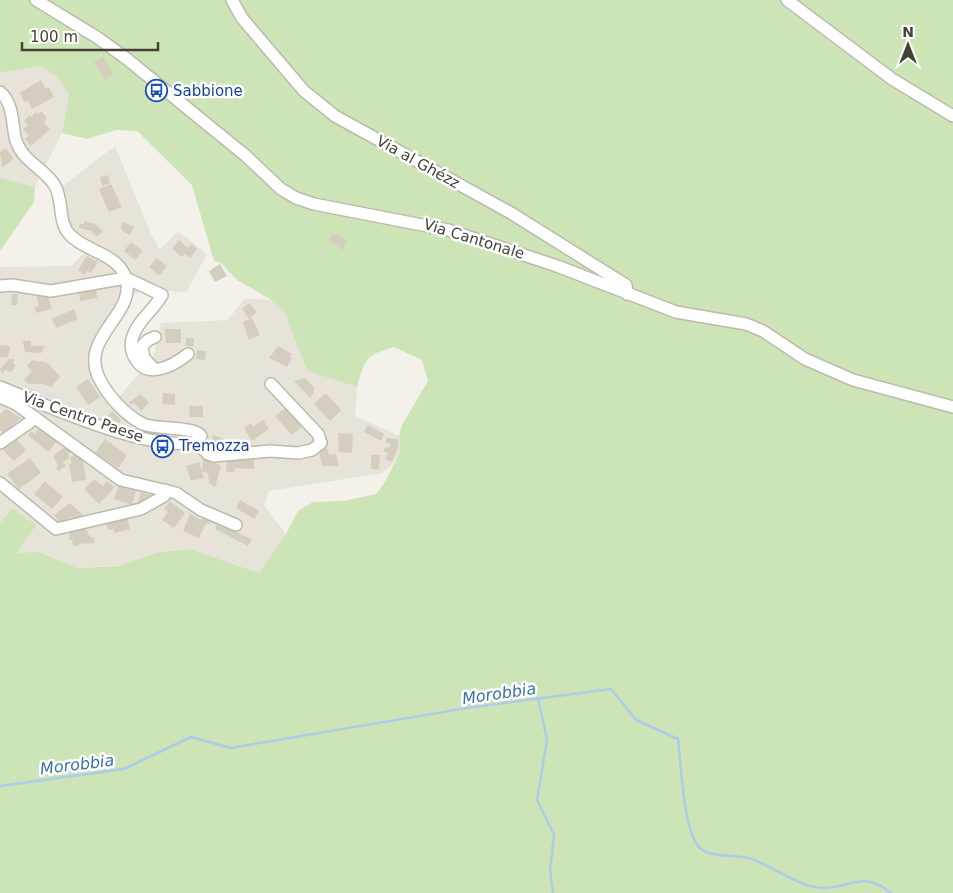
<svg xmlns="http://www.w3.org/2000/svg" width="953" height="893" font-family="'DejaVu Sans',sans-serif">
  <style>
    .residential { fill: #e7e3d8 }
    .green { fill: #cce4b6 }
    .parking { fill: #e2e1de }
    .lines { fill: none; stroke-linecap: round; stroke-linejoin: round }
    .stream { stroke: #acccea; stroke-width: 2.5 }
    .building { fill: #d4cec0 }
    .minor-casing { stroke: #beb9ad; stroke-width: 14 }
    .minor { stroke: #fff; stroke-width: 11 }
    .labels { text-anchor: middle; stroke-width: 5; stroke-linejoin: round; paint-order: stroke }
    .transit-label { font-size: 15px; fill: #164399; stroke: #fff; text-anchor: start }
    .street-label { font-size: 15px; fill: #464238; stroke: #fff }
    .water-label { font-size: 16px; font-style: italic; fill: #3a73aa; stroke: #fff }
  </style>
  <rect width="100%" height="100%" fill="#f3f1ea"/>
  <!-- residential -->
  <path class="residential" d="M41,66L58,78L69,95L62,133L35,187L0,178V73Z
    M115,146L151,234L160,250L178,231L207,254L186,293L145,288L123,301L95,358L116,400L153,358L161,323L228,320L244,299L272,300L284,311L307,371L357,387L355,416L399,436L400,452L392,465L382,473L269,491L264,505L286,534L259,573L190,549L159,552L122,565L77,568L39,552L0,560V267L71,266L90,247L74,239L57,190Z"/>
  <!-- green -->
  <path class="green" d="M0,0H953V893H0V523L12,508L36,525L17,553L39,552L77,568L119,566L159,552L190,549L259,573L286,534L298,511L313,502L344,501L376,494L385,482L400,452L399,436L402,425L428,381L422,360L394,347C365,356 366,357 357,387L307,371L284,311L272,300L237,280L221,263L214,261L192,185L137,131L116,130L87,139L62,133L69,95L58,78L41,66L0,73Z
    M0,178L35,187L34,202L0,251Z"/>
  <!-- parking -->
  <path class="parking" d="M7,385L58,394L86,414L77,412Z"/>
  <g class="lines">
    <!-- stream -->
    <path class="stream" d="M538,698L547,740L537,800L554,835L550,870L553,893
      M0,786L124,769L191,737L231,748L467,708L611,689L636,720L678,739C681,761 683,842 704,851C719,858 736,854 752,859C772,866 801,888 823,888C851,888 864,870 891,893"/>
  </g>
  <!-- building -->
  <path class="building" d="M103,57L113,74L105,80L94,62Z
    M41,80L46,89L49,87L54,97L32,109L28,101L24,102L20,93Z
    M177,83L192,95L186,102L171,89Z
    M41,111L47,118L44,123L50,129L31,146L25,139L29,135L23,129L28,125L24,121L29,115L31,117L36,112L38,115Z
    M6,148L14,159L2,167L0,152Z
    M108,175L110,183L102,186L100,177Z
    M111,184L122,207L109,212L99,189Z
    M84,221L95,224L103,231L97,237L91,231L79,228L80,224H84Z
    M123,222L134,227L130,235L122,231L123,229L120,228Z
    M333,233L347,240L343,250L329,241Z
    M179,240L188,248L192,244L197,249L190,258L185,254L182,257L172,249Z
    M131,242L143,251L135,260L124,251Z
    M87,256L98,262L91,273L87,271L85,275L78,270Z
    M157,258L167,266L159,276L149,267Z
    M220,264L227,276L215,282L209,271Z
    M96,289L97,298L80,301L79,292Z
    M43,293L47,294L52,309L36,313L35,307L39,305L36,295Z
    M12,294H18L17,305H11Z
    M249,303L257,312L249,319L242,309Z
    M74,309L78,319L56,328L52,319Z
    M252,318L260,335L249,340L243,322Z
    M165,329H181V343H166Z
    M186,338H194V346H186Z
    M23,341H31V346H45L41,353L25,352Z
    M0,345L10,346L8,358L0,357Z
    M278,346L292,354L290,357L292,358L287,367L269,358Z
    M197,350L206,351L205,360L196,359Z
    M9,359H14L13,363L16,366L10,373L6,369L2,374L0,369Z
    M32,360L48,363L60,377L51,387L43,384H29L24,380L32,371L27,366Z
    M305,378L314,387L313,394L310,398L294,381Z
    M88,379L100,397L88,405L76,387Z
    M163,393L175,394V405L162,404Z
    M326,393L341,410L330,421L314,404Z
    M141,394L149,403L141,411L134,403L131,405L129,402Z
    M189,406H203V417H190Z
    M288,406L303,426L292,435L275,416Z
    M6,409L21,418L4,433L0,430V414Z
    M112,411L121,420L118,424L107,417Z
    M263,420L269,429L252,441L244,428L251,423L253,427Z
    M368,425L384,434L381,441L364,432Z
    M38,429L57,441L48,452L28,435L31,431L35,434Z
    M338,433L353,434L352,453L339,452Z
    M213,435L223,439L222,449L211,448Z
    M15,438L26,450L14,461L3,450Z
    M386,438L398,439V447L392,462L385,459L388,453L383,451L385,448L390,447V443H386Z
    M105,439L127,455L118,468L95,453Z
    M65,447L71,452L68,454L70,457L63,462L66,466L58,471L56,467L58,466L53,456Z
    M327,448L329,455L336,454L339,466H322L319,450Z
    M77,452L83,461L86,480L72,482L69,464H72L70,458Z
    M254,454V469L235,468L234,472H226L227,459L236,460Z
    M371,455H380L379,469H371Z
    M203,457L214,460V462L221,466L215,487L209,483L208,473L202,471Z
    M30,458L41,473L19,489L7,474Z
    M199,462L204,478L191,481L186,466Z
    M94,479L103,486L107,481L115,487L99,504L84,489Z
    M45,481L63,497L52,509L34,494Z
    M119,485L136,491L132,505L114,499Z
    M155,491L159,495L143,504L138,502L141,492L150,495Z
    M240,500L259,511L254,519L236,508Z
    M170,501L185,513L174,528L162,520L168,512L164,509Z
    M70,503L83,515L77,521L71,517L60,523L54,515Z
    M205,513L212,517L209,524L206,523L199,538L183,531L190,514L202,520Z
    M127,516L130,529L114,533V529L108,530L106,522Z
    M217,524L252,539L248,546L215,529Z
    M81,528L88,531V535L95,539L94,543L79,544L78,547L72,544L73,541L68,539L72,529L79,531Z"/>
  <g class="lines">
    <defs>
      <path id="minor" d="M36,0L98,38L127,59L246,156L281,189L296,198L314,204L448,230L557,266L676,312L746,324L763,331L805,359L853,380L953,407
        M232,0L242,18L304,91L335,116L511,213L626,285L627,294
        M787,0L892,79L953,116
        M0,92C13,102 12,122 15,137C21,162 44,167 55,186C64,202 57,223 71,236C88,253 123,254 127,284C131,317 80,339 99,378C108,396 125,415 143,424C157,430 195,426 201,436L196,442
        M0,286L12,285L51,291L126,278L162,295C154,310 138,320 133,336C130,343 131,352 135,358C147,380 173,366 188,354
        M153,368L144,358L142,346L148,340L155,337
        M0,387C46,405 150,453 196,442
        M0,397L16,404L121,480L176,493L201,510L236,525
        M196,442L208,454L214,456L270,451L298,453L312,450L321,443L318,434L271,384
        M0,443L36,418
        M0,483L56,529L141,509L164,496L165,490"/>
    </defs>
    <!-- minor casing -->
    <use href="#minor" class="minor-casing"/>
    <!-- minor -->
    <use href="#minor" class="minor"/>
  </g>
  <!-- icons -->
  <defs>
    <symbol id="bus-ring" viewBox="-11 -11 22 22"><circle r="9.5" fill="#fff" stroke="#1a4fb4" stroke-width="1.5"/><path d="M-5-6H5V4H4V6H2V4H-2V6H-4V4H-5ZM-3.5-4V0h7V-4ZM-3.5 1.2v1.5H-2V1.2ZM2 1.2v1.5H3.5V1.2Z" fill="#1a4fb4"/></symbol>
  </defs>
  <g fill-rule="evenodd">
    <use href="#bus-ring" x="144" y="78" width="25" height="25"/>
    <use href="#bus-ring" x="150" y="434" width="25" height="25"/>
  </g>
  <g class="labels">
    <!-- transit labels -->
    <g class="transit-label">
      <text x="173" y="96">Sabbione</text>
      <text x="179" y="451">Tremozza</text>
    </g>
    <!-- street labels -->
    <g class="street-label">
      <text transform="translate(418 162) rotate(29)" y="5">Via al Ghézz</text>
      <text transform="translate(474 239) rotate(17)" y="5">Via Cantonale</text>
      <text transform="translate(83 417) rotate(19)" y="5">Via Centro Paese</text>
    </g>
    <!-- water labels -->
    <g class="water-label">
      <text transform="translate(499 693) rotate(-8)" y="6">Morobbia</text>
      <text transform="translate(77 764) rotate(-7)" y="6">Morobbia</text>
    </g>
  </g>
  <!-- north arrow -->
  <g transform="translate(908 45)" stroke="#ffffff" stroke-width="4" paint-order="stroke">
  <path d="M0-4L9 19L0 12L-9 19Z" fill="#464238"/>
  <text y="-8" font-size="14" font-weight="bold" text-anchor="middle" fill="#464238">N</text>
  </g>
  <!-- scale -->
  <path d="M22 42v8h136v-8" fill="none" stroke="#464238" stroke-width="2.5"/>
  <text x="30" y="42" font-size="15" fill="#464238" stroke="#ffffff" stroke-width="4" paint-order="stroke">100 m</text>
</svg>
